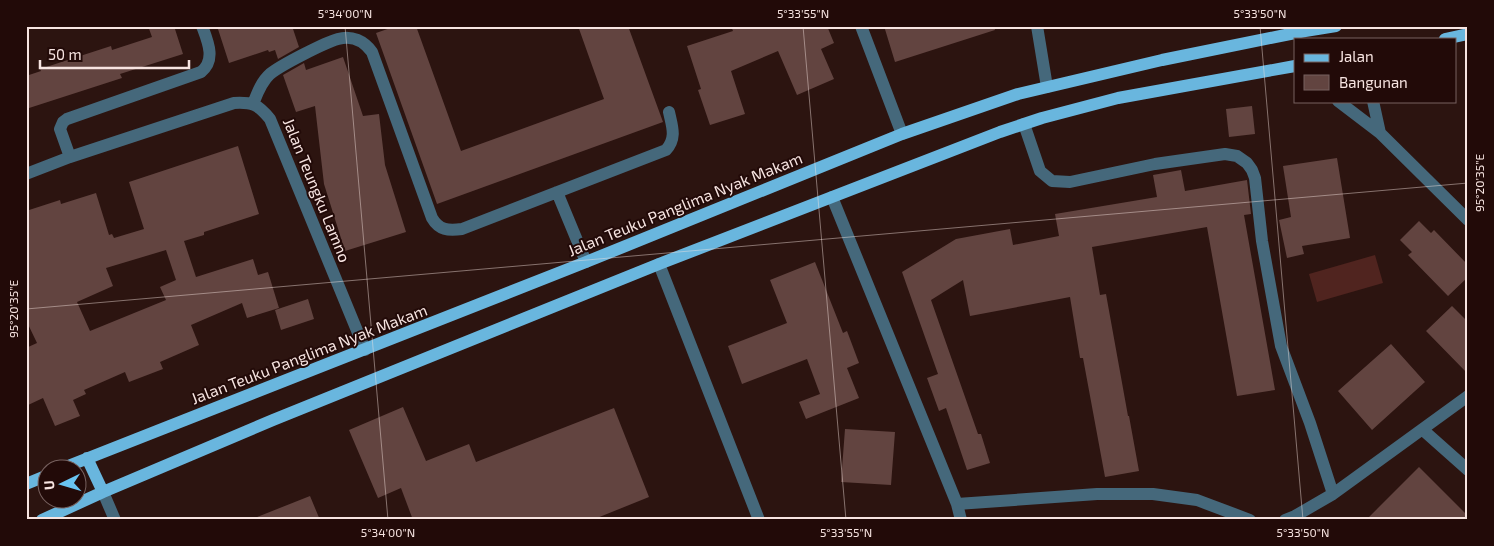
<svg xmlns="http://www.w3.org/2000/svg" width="1494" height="546" font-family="'Exo 2',sans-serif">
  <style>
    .grass { fill: #50241f }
    .building { fill: #624440; fill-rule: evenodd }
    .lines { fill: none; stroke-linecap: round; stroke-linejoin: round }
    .minor { stroke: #45687b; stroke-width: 12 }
    .major { stroke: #69b6de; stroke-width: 12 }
    .ticks { fill: none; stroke: #f7e4e1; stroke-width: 1; stroke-opacity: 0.45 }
    .labels { text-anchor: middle; stroke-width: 4; stroke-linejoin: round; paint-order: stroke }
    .street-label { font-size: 16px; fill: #f7e4e1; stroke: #220a08 }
    .neatline { fill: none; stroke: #f7e4e1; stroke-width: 2 }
    .ticks-label { font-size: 12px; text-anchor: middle; fill: #f7e4e1 }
  </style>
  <rect width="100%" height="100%" fill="#2c1410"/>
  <!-- grass -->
  <path class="grass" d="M1375,255L1383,283L1317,302L1309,274Z"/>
  <!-- building -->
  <path class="building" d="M148,26H174L183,54L120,74L122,78L26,109V76L41,71L40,69L111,46L112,50L152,37Z
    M217,26H292L299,47L278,59L275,50L269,52L268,50L229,63Z
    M396,26H416L461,151L604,99L578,26H628L663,122L437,204L376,33Z
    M731,26H827L834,43L821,49L834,79L797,95L778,51L731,71L745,114L710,125L698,90L701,89L687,46L733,31Z
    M884,26H994L995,30L895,62Z
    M343,57L363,116L379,114L385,165L406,232L345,251L324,184L315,106L296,112L283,75L304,63L306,70Z
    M1252,106L1255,134L1229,137L1226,109Z
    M238,146L259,214L204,232V235L184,241L196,277L253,259L258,275L268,272L279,308L247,318L242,303L191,325L199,345L160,362L163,369L129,382L125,372L84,390L86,394L73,400L80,416L55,426L43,398L26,406V348L37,343L26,320V211L60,200L61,204L96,193L109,235L112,234L114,238L144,229L129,182ZM166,250L176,280L160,287L166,300L90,331L77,302L113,286L106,268Z
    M1337,158L1350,238L1302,246L1304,254L1287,258L1279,220L1291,217L1283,166Z
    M1181,170L1185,191L1247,180L1251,214L1244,215L1275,390L1237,396L1207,227L1092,247L1100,295L1106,294L1128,416H1129L1139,471L1105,477L1083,358H1080L1070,297L970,316L963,280L931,300L978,434H981L990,463L967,470L946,408L939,411L927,378L938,374L902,272L956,239L1010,229L1013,245L1059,236L1055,214L1157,197L1153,175Z
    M1419,221L1431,233L1434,230L1468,265V277L1448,296L1408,255L1412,252L1400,240Z
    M815,262L843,333L847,331L859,363L847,368L859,398L806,419L799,402L820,394L807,359L742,384L728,346L787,323L770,280Z
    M308,299L314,319L281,330L275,310Z
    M1452,306L1468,322V374L1426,331Z
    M1391,344L1425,382L1372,430L1338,391Z
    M403,407L426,461L469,444L476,462L614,408L649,497L592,520H413L401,488L378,498L349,430Z
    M845,429L895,432L891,485L841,482Z
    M1419,467L1468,516V520H1366Z
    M310,496L320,520H252V519Z"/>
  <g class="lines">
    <!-- minor -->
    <path class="minor" d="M861,26L902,134
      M1037,26L1047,87
      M1338,101L1380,133L1468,220
      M1373,101L1380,133
      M253,104C257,94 261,82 270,74C281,65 324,43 338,39C352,35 364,41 372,52L432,218C439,230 448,231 462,229L666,150C677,138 672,126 669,112
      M1024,124L1040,171L1052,181L1070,182L1155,164L1225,154L1237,156L1247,163L1252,170L1255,178L1262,241L1281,346L1310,423L1333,494
      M70,157L60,129L63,122L67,119L201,72C216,60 208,42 202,26
      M26,174L70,157L234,103C252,102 258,104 270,119L365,350
      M557,192L586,262
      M832,197L957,504L961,520
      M659,264L759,520
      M1423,430L1468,470
      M103,492L115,520
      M957,504L1097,494H1153L1197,500L1250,520
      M1285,520L1295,516L1333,494L1468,396"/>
    <!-- major -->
    <path class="major" d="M1445,39L1468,34
      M87,458L103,492
      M63,468L586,262L902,134L1018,94L1162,60L1305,31L1336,26
      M26,484L48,475
      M42,520L103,492L273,420L659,264L1000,132L1042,118L1118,98L1295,66"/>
  </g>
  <!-- ticks -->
  <path class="ticks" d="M345,26L388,520M803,26L846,520M1260,26L1303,520M26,309L1468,183"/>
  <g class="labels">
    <!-- street labels -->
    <g class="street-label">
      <text transform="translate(317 190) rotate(68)" y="6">Jalan Teungku Lamno</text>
      <text transform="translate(685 204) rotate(-22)" y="6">Jalan Teuku Panglima Nyak Makam</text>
      <text transform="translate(309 354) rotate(-21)" y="6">Jalan Teuku Panglima Nyak Makam</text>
    </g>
  </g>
  <!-- border -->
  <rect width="1494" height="546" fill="none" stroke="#220a08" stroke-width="55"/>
  <!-- legend -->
  <rect x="1294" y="38" width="162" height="65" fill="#220a08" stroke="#77615f"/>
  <rect x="1304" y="54" width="25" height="8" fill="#69b6de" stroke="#77615f"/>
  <text x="1339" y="62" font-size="15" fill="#f7e4e1">Jalan</text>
  <rect x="1304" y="75" width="25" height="15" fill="#624440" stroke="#77615f"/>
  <text x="1339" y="88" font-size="15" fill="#f7e4e1">Bangunan</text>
  <!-- north arrow -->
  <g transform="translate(62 484) rotate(265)"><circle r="24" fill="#220a08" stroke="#77615f"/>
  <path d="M0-4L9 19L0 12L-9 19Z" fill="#69c4f1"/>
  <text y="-8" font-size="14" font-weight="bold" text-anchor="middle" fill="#f7e4e1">U</text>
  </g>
  <!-- scale -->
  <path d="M40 60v8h149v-8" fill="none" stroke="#f7e4e1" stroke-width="2.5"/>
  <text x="48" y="60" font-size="15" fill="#f7e4e1" stroke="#220a08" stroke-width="4" paint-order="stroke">50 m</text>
  <rect x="28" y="28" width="1438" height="490" class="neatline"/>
  <g class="ticks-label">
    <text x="345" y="18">5°34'00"N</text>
    <text x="803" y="18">5°33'55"N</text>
    <text x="1260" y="18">5°33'50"N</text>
    <text transform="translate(1480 183) rotate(-90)" y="4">95°20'35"E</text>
    <text transform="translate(14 309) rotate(-90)" y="4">95°20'35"E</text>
    <text x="388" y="537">5°34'00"N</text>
    <text x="846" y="537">5°33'55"N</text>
    <text x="1303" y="537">5°33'50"N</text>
  </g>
</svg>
